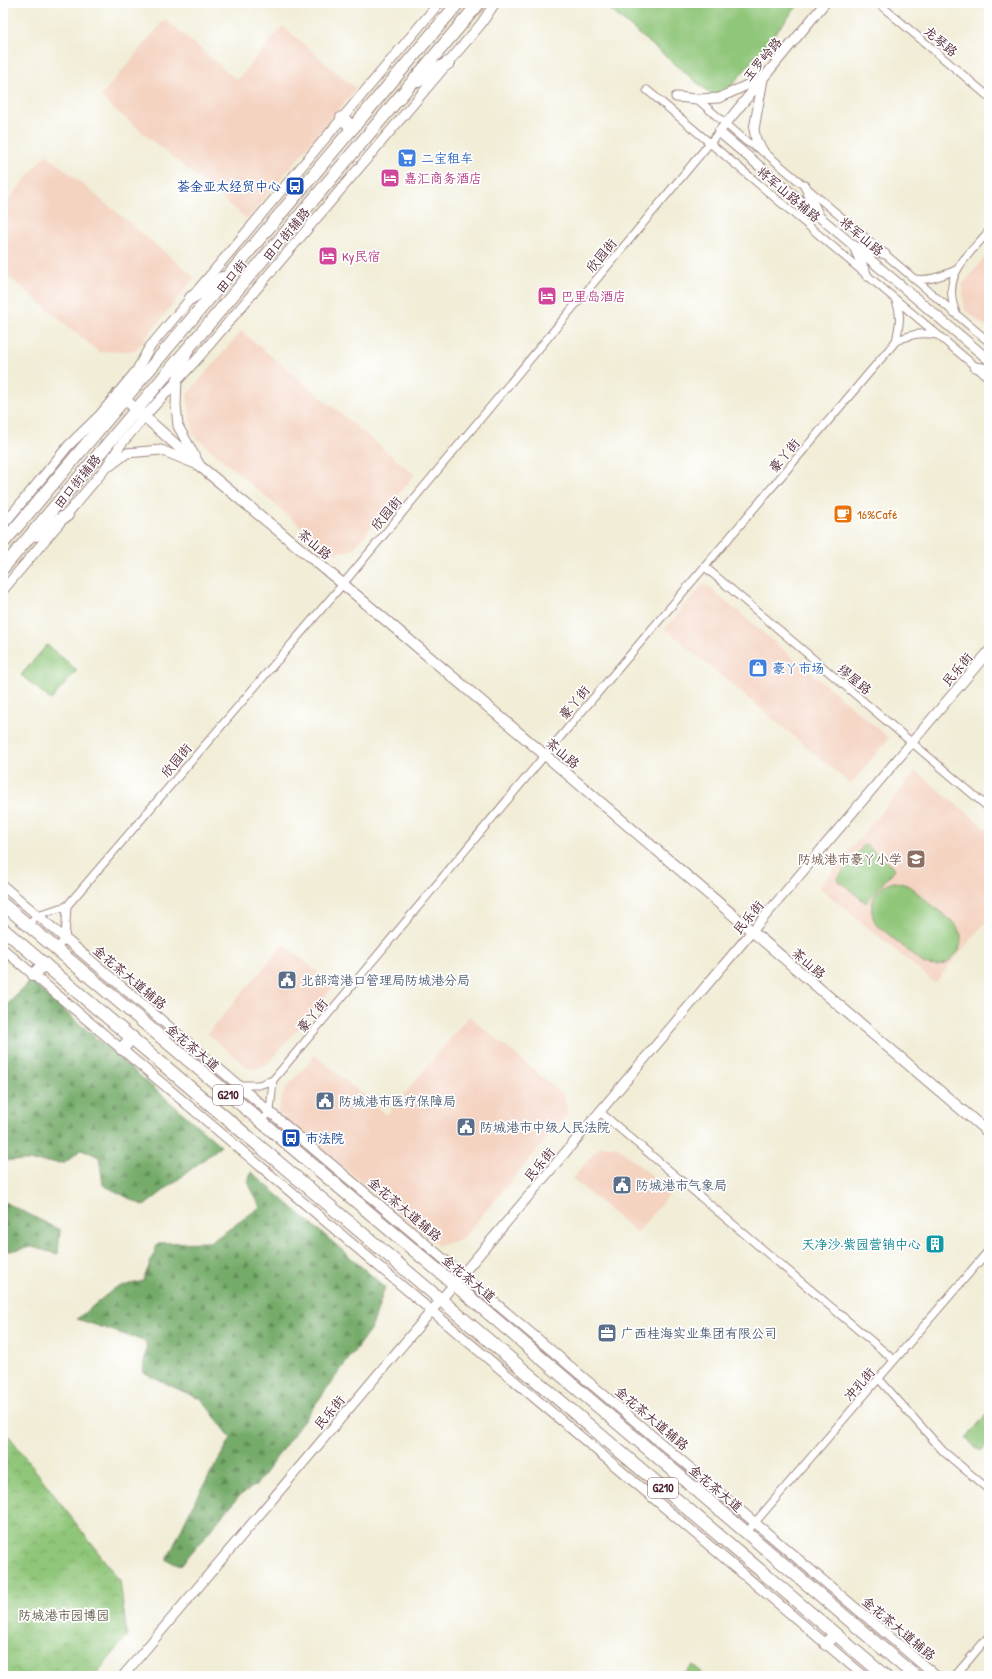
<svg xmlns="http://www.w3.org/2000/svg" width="992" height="1679" font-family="'Patrick Hand','LXGW WenKai TC',sans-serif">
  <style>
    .built { fill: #f4d3c1 }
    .grass { fill: #90c679; stroke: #6d7252 }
    .forest { fill: url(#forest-firs); stroke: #5f654a }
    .park { fill: url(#park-crowns); stroke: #6d7252 }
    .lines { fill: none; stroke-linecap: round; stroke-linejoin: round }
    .minor-casing { stroke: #9e8681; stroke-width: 9 }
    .tertiary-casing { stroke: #9e8681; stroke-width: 11 }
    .secondary-casing { stroke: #9e8681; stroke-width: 12 }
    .primary-casing { stroke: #9e8681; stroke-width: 14 }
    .trunk-casing { stroke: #9e8681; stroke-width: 14 }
    .minor { stroke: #fff; stroke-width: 7 }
    .tertiary { stroke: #fff; stroke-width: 9 }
    .secondary { stroke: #fff; stroke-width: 10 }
    .primary { stroke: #fff; stroke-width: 12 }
    .trunk { stroke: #fff; stroke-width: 12 }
    .labels { text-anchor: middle; stroke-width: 3.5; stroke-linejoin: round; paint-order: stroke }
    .shield { fill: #fff; stroke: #80626b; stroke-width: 1 }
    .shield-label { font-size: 12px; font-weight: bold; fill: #4a1f2b }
    .street-label { font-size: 13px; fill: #4a1f2b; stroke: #fff }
    .shop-label { font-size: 13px; fill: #366cbe; stroke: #fff; text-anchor: start }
    .hotel-label { font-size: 13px; fill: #b23c85; stroke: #fff; text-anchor: start }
    .transit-label { font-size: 13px; fill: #164399; stroke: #fff; text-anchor: end }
    .food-label { font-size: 13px; fill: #c56008; stroke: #fff; text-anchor: start }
    .education-label { font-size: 13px; fill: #785e54; stroke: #fff; text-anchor: end }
    .service-label { font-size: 13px; fill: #4e5e75; stroke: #fff; text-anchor: start }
    .culture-label { font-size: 13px; fill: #0d838f; stroke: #fff; text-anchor: end }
    .park-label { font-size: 13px; fill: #625946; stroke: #fff }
  </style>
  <defs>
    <pattern id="forest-firs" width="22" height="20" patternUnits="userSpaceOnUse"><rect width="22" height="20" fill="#74ab69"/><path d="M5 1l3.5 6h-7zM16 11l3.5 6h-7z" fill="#618b57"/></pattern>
    <pattern id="park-crowns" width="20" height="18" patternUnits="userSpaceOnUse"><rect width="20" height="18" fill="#90c679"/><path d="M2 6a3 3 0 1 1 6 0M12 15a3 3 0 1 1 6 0" fill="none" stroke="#78a063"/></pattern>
  </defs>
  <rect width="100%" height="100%" fill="#fff"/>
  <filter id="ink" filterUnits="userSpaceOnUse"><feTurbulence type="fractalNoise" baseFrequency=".025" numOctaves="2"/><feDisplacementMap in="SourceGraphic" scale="8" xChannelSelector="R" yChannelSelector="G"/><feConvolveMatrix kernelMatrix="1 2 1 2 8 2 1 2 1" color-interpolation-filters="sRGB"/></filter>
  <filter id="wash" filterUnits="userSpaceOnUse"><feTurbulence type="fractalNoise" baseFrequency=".012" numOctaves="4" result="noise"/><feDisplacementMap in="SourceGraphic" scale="16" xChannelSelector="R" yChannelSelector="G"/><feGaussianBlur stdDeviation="0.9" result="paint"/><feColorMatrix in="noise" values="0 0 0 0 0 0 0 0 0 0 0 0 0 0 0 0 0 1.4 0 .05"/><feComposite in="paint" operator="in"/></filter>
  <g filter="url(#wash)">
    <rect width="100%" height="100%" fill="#f1edd7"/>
    <!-- built -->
    <path class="built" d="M165,19L237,80L283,26L356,89L247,219L100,97Z
      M46,154L195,277L135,351L99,352L3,272V207Z
      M989,252V330L965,310L962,285Z
      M241,331L415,475L352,550L332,553L193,435L187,395Z
      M704,583L889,738L851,784L665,629Z
      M916,771L989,831V918L935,983L819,887Z
      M284,944L334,986L266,1067L255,1069L248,1068L207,1034Z
      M469,1016L565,1096L567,1115L462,1239L438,1246L277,1112L285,1090L315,1055L387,1115Z
      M600,1146H616L671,1192L637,1233L572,1179Z"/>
    <!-- grass -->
    <path class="grass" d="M610,3H800L719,101L607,7Z
      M47,645L77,670L51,700L21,675Z
      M865,844L895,869L866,903L837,879Z
      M894,882L908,885L956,925L961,935V941L959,951L947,963L938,966L929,965L924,964L876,924C866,906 874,887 894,882Z
      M987,1413L989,1415V1442L981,1451L966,1439Z
      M692,1665L705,1676H682Z"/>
    <!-- forest -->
    <path class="forest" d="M30,981L221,1146L144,1206L103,1185L99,1157L82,1149L65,1163L7,1160L3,1168V1009Z
      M251,1172L385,1287L372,1327L257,1484L239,1496L181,1565L167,1560L191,1508L231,1438L202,1400L143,1373L147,1342L77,1319L115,1288L143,1281L158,1243L211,1242L260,1207L248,1182Z
      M3,1201L60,1230L58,1254L32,1247L3,1252Z"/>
    <!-- park -->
    <path class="park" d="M3,1428L120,1581L127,1636L95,1676H3Z"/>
  </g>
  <g filter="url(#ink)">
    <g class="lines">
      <defs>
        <path id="minor" d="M878,3L989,97
          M647,90L989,378
          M697,99L747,142L763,151L989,342
          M914,279C930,281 941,276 956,270
          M956,313C941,275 966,258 989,231
          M896,341C899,327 902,315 896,301
          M705,567L989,808
          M67,906L343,584L719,132
          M28,925L37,915L67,906L65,939L56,949
          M273,1080L545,755L896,341C912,334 920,332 937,335
          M229,1096L238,1085H259L273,1080L270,1112L261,1122
          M600,1112L894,1360
          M879,1379L943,1451L989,1490
          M746,1533L989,1250
          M955,1676L989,1636"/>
        <path id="tertiary" d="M825,3L719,132L989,360
          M763,79L754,129L756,140L763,151
          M676,97L697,99L719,98L760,79
          M805,186L818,214
          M857,247L885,254
          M855,249L867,276
          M188,352L177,379L176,405L178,426L199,464
          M975,367L989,369
          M110,466L127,453L161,450L198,465
          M3,525L69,445L99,416L137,370L149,348L439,3
          M3,590L104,470L122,443L145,416L198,358L481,24L495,3
          M3,886L936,1676
          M3,949L864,1676
          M123,1676L989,651"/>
        <path id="secondary" d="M118,393L201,467L343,584L545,755L989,1133"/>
        <path id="primary" d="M418,81L448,63
          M342,118L353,128
          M191,298L222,278
          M36,535L67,515
          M3,543L458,3
          M3,568L479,3"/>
        <path id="trunk" d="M3,904L454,1284L915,1676
          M3,929L885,1676
          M34,975L44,963
          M122,1049L132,1037
          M826,1644L835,1634"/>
      </defs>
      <!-- minor casing -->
      <use href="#minor" class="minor-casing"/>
      <!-- tertiary casing -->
      <use href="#tertiary" class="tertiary-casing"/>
      <!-- secondary casing -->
      <use href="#secondary" class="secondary-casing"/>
      <!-- primary casing -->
      <use href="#primary" class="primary-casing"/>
      <!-- trunk casing -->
      <use href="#trunk" class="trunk-casing"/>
      <!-- minor -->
      <use href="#minor" class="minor"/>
      <!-- tertiary -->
      <use href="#tertiary" class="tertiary"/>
      <!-- secondary -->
      <use href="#secondary" class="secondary"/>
      <!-- primary -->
      <use href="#primary" class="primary"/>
      <!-- trunk -->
      <use href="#trunk" class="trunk"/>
    </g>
  </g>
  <!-- icons -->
  <defs>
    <symbol id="supermarket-square" viewBox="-11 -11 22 22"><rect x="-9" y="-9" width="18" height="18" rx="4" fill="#3f7fe0" stroke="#fff"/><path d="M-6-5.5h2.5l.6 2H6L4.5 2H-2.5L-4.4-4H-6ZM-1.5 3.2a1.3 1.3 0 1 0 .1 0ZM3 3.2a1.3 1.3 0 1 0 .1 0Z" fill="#fff"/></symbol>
    <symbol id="hotel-square" viewBox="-11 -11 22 22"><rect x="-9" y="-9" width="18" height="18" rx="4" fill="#d1479c" stroke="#fff"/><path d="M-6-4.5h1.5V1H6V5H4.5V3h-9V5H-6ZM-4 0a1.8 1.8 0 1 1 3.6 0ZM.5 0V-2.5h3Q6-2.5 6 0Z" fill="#fff"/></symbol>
    <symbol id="bus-square" viewBox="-11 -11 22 22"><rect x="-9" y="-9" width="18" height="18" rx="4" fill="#1a4fb4" stroke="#fff"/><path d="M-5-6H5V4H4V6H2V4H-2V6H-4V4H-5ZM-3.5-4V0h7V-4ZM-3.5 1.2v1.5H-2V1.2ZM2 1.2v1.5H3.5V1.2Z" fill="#fff"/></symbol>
    <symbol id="cafe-square" viewBox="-11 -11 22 22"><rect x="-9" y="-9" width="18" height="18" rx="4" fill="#e8710a" stroke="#fff"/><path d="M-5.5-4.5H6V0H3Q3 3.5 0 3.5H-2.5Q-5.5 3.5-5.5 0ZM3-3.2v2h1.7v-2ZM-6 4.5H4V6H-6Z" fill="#fff"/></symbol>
    <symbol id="shop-square" viewBox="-11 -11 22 22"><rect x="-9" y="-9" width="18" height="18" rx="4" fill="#3f7fe0" stroke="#fff"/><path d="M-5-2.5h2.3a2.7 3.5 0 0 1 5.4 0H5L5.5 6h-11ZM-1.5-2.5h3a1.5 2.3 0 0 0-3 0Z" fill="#fff"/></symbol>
    <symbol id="school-square" viewBox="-11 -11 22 22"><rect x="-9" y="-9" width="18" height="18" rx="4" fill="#8d6e63" stroke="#fff"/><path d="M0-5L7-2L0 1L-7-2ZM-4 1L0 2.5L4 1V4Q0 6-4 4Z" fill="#fff"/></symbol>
    <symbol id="civic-square" viewBox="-11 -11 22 22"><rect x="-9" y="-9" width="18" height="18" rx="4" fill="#5c6f8a" stroke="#fff"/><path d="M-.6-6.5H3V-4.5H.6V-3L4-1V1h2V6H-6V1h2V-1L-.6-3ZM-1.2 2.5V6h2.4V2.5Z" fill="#fff"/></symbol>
    <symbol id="building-square" viewBox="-11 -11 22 22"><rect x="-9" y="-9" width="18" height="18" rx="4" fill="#0f9aa8" stroke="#fff"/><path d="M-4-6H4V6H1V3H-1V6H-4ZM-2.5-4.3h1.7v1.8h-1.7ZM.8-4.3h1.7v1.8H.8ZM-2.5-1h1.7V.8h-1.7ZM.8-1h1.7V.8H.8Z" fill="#fff"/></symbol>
    <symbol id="office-square" viewBox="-11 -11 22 22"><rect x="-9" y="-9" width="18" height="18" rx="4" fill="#5c6f8a" stroke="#fff"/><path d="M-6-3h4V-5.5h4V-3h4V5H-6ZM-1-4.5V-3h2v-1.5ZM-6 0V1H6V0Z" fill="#fff"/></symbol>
  </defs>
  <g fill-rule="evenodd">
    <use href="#supermarket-square" x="396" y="147" width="22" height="22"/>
    <use href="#hotel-square" x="379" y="167" width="22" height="22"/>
    <use href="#bus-square" x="284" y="175" width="22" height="22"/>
    <use href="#hotel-square" x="317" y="245" width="22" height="22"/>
    <use href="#hotel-square" x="536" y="285" width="22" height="22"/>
    <use href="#cafe-square" x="832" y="503" width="22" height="22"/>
    <use href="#shop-square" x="747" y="657" width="22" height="22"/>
    <use href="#school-square" x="905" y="848" width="22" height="22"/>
    <use href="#civic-square" x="276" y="969" width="22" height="22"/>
    <use href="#civic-square" x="314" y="1090" width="22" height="22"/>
    <use href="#civic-square" x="455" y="1116" width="22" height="22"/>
    <use href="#bus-square" x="280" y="1127" width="22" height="22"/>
    <use href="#civic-square" x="611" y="1174" width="22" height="22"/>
    <use href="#building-square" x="924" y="1233" width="22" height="22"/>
    <use href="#office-square" x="596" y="1322" width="22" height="22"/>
  </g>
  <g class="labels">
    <!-- shield labels -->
    <g class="shield">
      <rect x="213" y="1085" width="30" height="20" rx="3"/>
      <rect x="648" y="1478" width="30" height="20" rx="3"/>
    </g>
    <g class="shield-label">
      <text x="228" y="1099">G210</text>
      <text x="663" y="1492">G210</text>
    </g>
    <!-- street labels -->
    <g class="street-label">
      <text transform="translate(941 41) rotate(40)" y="5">龙琴路</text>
      <text transform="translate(762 59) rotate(-50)" y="5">玉罗岭路</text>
      <text transform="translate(789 194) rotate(40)" y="5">将军山路辅路</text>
      <text transform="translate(286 234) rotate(-50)" y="5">田口街辅路</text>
      <text transform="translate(862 236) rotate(40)" y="5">将军山路</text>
      <text transform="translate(601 255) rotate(-50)" y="5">欣园街</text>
      <text transform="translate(231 276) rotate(-50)" y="5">田口街</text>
      <text transform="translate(784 455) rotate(-50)" y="5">豪丫街</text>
      <text transform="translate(77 481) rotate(-51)" y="5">田口街辅路</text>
      <text transform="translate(386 513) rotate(-50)" y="5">欣园街</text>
      <text transform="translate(315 544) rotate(40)" y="5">茶山路</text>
      <text transform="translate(957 669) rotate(-50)" y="5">民乐街</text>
      <text transform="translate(855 679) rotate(40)" y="5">缪屋路</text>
      <text transform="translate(574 702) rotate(-50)" y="5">豪丫街</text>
      <text transform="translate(563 753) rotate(40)" y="5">茶山路</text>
      <text transform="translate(176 760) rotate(-50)" y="5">欣园街</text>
      <text transform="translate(748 917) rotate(-50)" y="5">民乐街</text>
      <text transform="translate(809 963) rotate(41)" y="5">茶山路</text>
      <text transform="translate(130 977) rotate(40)" y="5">金花茶大道辅路</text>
      <text transform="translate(312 1015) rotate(-50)" y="5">豪丫街</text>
      <text transform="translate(193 1047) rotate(40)" y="5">金花茶大道</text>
      <text transform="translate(539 1164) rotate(-50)" y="5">民乐街</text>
      <text transform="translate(405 1209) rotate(40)" y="5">金花茶大道辅路</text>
      <text transform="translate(469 1278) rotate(40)" y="5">金花茶大道</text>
      <text transform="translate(859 1384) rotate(-49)" y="5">冲孔街</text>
      <text transform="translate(329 1412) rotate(-50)" y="5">民乐街</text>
      <text transform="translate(652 1418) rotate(40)" y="5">金花茶大道辅路</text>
      <text transform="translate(716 1488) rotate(40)" y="5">金花茶大道</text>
      <text transform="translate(899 1628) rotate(40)" y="5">金花茶大道辅路</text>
    </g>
    <!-- shop labels -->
    <g class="shop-label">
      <text x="421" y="163">二宝租车</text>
      <text x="772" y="673">豪丫市场</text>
    </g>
    <!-- hotel labels -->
    <g class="hotel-label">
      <text x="404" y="183">嘉汇商务酒店</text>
      <text x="342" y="261">Ky民宿</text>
      <text x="561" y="301">巴里岛酒店</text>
    </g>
    <!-- transit labels -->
    <g class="transit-label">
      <text x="281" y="191">荟金亚太经贸中心</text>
      <text x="305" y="1143" text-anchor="start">巿法院</text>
    </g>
    <!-- food labels -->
    <g class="food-label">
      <text x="857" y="519">16%Café</text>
    </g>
    <!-- education labels -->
    <g class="education-label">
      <text x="902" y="864">防城港市豪丫小学</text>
    </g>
    <!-- service labels -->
    <g class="service-label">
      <text x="301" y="985">北部湾港口管理局防城港分局</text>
      <text x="339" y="1106">防城港市医疗保障局</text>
      <text x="480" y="1132">防城港市中级人民法院</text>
      <text x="636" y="1190">防城港市气象局</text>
      <text x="621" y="1338">广西桂海实业集团有限公司</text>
    </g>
    <!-- culture labels -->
    <g class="culture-label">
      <text x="921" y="1249">天净沙·紫园营销中心</text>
    </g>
    <!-- park labels -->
    <g class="park-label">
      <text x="64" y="1620">防城港市园博园</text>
    </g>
  </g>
  <!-- margin -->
  <rect width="992" height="1679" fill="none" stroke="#fff" stroke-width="16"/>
</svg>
